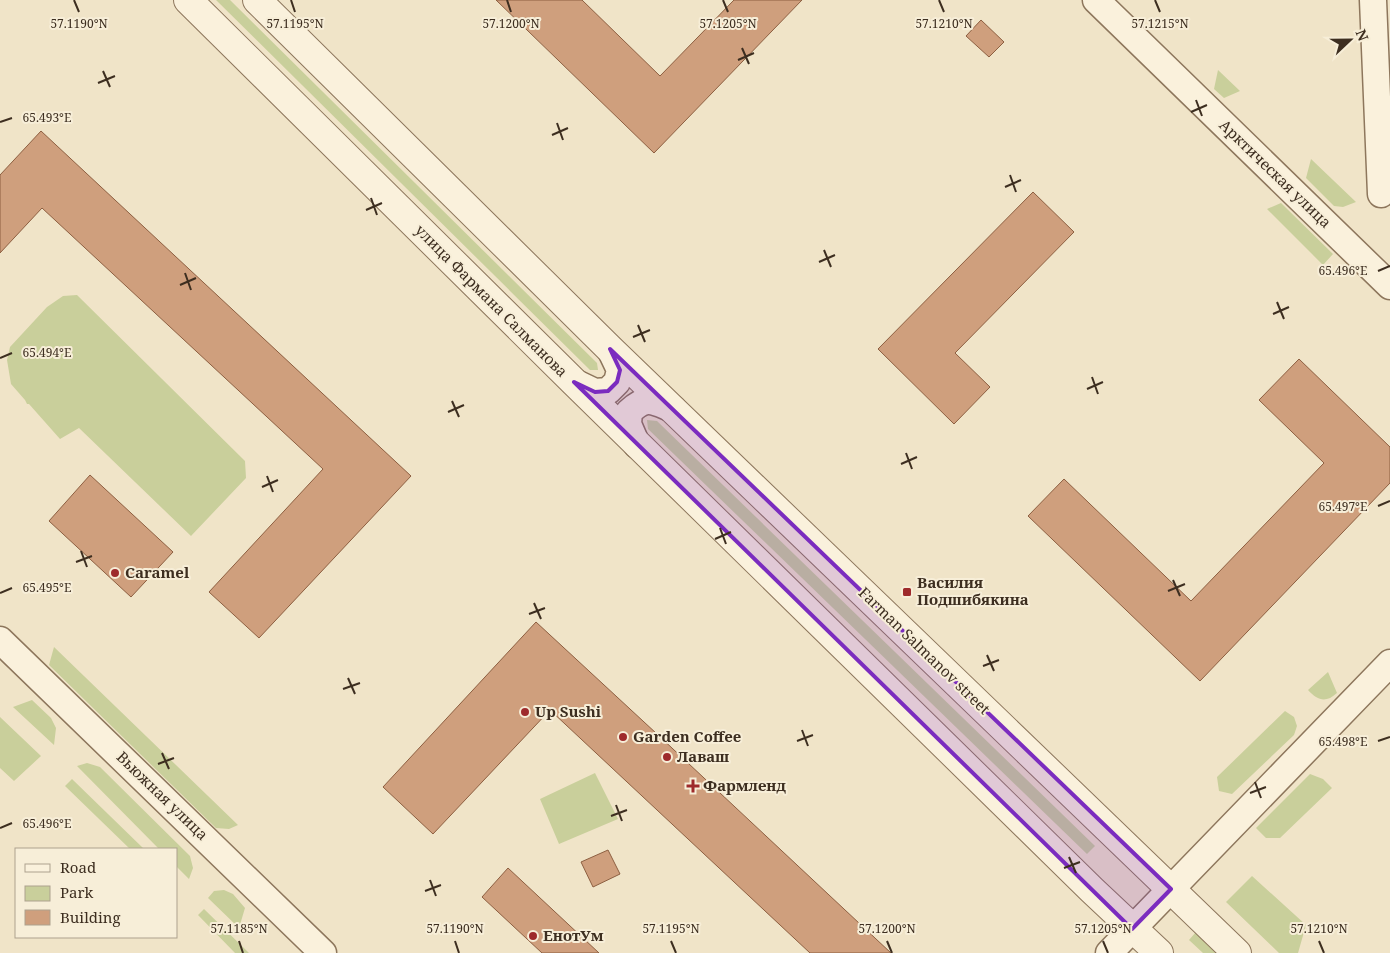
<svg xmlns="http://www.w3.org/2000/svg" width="1390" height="953" font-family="'Noto Serif',serif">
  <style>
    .green { fill: #c9cf9b }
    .building { fill: #cf9f7d; stroke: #8d5f41 }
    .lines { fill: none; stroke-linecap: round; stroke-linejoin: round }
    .minor-casing { stroke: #8d765c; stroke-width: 29 }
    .tertiary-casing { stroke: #8d765c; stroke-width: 30 }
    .minor { stroke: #faf1dc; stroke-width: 26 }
    .tertiary { stroke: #faf1dc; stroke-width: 28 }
    .marked { fill: #7b2cbf; fill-opacity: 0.2; stroke: #7b2cbf; stroke-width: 4; stroke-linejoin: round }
    .ticks { fill: none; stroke: #3d2e20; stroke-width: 2 }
    .poi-dot { fill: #9e2a2b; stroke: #f7eed8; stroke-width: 2 }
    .labels { text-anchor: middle; stroke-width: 4; stroke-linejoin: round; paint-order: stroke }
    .street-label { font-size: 15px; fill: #3d2e20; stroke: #f7eed8 }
    .poi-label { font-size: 15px; font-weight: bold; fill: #3d2e20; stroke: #f7eed8; text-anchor: start }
    .ticks-label { font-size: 12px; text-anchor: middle; fill: #3d2e20; stroke: #f7eed8; stroke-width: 4; stroke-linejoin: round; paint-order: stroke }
  </style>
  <rect width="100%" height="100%" fill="#f0e4c8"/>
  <!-- green -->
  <path class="green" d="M216,0H230L597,363L598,370H590Z
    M1218,70L1240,91L1224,98L1214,89Z
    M1311,159L1356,202L1343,207L1334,206L1306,178Z
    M1281,203L1333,254L1323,265L1267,209Z
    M77,295L245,461L246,478L191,536L79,428L60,439L29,404H27L25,400L11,384L7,360L10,347L47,307L63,296Z
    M647,420L657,421L1095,846L1087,854L648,429Z
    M54,647L238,825L229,829L216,828L49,665Z
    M1328,672L1337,693C1326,703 1318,701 1308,690Z
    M32,700L51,718L56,728L54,745L13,707Z
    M1285,711L1294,717L1297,726L1294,735L1232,794L1219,791L1217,777Z
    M0,717L41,756L14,781L0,768Z
    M87,763L100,767L190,856L193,868L189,879L176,866V849H159L77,766Z
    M595,773L618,819L559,844L540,799Z
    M1310,774L1323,779L1332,788L1280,838H1266L1256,828Z
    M72,779L144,849H130L65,786Z
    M1252,876L1306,925L1298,953H1279L1226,902Z
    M224,890L233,894L245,908L239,928L208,898L214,891Z
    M204,909L249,953H235L198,915Z
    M1196,932L1218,953H1203L1189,940Z"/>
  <!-- building -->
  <path class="building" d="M496,0H582L660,76L734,0H802L654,153Z
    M981,20L1004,42L989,57L966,36Z
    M41,131L411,476L259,638L209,592L323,469L42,208L0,253V175Z
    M1033,192L1074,232L955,353L990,387L954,424L878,349Z
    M1299,359L1390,447V483L1200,681L1028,516L1064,479L1191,601L1324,463L1259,400Z
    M90,475L173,552L131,597L49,521Z
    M536,622L657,734L891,953H810L550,710L433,834L383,787Z
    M608,850L620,874L593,887L581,862Z
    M508,868L599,953H542L482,897Z"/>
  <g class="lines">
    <defs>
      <path id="minor" d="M1096,0L1390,286
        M1373,0L1381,194
        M574,382L595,392L608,391L617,382L620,370L610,349
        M637,445L628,424L629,412C647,395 652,401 673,409
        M0,640L323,953
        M1109,953L1390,663"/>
      <path id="tertiary" d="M188,0L574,382L1092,890L1159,953
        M257,0L610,349L1237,953"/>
    </defs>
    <!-- minor casing -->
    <use href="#minor" class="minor-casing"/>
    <!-- tertiary casing -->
    <use href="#tertiary" class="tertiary-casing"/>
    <!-- minor -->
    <use href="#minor" class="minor"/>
    <!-- tertiary -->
    <use href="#tertiary" class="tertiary"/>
  </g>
  <!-- marked area -->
  <path class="marked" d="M610,349L1171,889L1132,929L574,382L595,392L608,391L617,382L620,370Z"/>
  <!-- ticks -->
  <path class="ticks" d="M74,0L79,12M291,0L295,12M507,0L511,12M723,0L728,12M939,0L944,12M1155,0L1160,12M742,48L749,64M738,60L754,53M103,71L110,87M98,83L115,76M1196,100L1202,116M1191,112L1207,105M0,122L12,118M557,123L563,140M552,135L568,128M1010,175L1016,192M1005,187L1021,180M371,198L377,215M366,210L382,203M824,250L831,267M819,262L835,255M1378,271L1390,266M185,273L191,290M180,285L196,278M1277,302L1284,319M1273,314L1289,307M638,325L645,342M633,337L650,330M0,358L12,353M1092,377L1098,394M1087,389L1103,382M452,401L459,417M448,412L464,405M906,453L912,469M901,464L917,457M267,476L273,492M262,487L278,480M1378,506L1390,501M720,528L726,544M715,539L731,532M81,551L87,567M76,562L92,556M1173,580L1180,596M1168,591L1185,584M0,593L12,588M534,603L541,619M529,614L545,608M987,655L994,671M983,666L999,660M348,678L355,694M343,689L360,683M802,730L808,746M797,741L813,735M1378,741L1390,737M162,753L169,769M158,764L174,758M1255,782L1261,798M1250,793L1266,787M616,805L622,821M611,816L627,810M0,828L12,823M1069,857L1076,873M1064,868L1080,862M430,880L436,896M425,891L441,885M239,941L243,953M455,941L459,953M671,941L676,953M887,941L892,953M1103,941L1108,953M1319,941L1324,953"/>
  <!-- markers -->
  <g class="poi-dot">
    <circle cx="115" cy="573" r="5"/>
    <rect x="902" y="587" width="10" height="10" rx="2.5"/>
    <circle cx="525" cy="712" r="5"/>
    <circle cx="623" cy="737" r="5"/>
    <circle cx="667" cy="757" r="5"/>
    <path d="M690.5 778.5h5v5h5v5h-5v5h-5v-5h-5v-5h5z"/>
    <circle cx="533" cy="936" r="5"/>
  </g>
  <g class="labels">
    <!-- street labels -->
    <g class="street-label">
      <text transform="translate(1275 174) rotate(44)" y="5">Арктическая улица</text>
      <text transform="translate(491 301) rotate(45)" y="5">улица Фармана Салманова</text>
      <text transform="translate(924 651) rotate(44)" y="5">Farman Salmanov street</text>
      <text transform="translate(162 796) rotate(44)" y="5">Вьюжная улица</text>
    </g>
    <!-- poi labels -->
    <g class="poi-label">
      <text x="125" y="578">Caramel</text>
      <text x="917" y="588">Василия<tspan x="917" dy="17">Подшибякина</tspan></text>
      <text x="535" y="717">Up Sushi</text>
      <text x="633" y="742">Garden Coffee</text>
      <text x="677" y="762">Лаваш</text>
      <text x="703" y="791">Фармленд</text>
      <text x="543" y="941">ЕнотУм</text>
    </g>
  </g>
  <g class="ticks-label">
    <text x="295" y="28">57.1195°N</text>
    <text x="944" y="28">57.1210°N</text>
    <text x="79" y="28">57.1190°N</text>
    <text x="511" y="28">57.1200°N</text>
    <text x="728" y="28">57.1205°N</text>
    <text x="1160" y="28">57.1215°N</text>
    <text x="47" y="122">65.493°E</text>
    <text x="1343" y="275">65.496°E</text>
    <text x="47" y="357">65.494°E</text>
    <text x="1343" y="511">65.497°E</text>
    <text x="47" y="592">65.495°E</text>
    <text x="1343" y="746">65.498°E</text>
    <text x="47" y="828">65.496°E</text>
    <text x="239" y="933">57.1185°N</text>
    <text x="455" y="933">57.1190°N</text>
    <text x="671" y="933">57.1195°N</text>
    <text x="887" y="933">57.1200°N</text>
    <text x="1103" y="933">57.1205°N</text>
    <text x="1319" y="933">57.1210°N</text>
  </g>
  <!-- legend -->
  <rect x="15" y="848" width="162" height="90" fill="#f7eed8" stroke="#ada18e"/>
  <rect x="25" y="864" width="25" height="8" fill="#faf1dc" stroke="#ada18e"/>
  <text x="60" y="873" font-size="15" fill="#3d2e20">Road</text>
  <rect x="25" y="886" width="25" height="15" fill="#c9cf9b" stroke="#ada18e"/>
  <text x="60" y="898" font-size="15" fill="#3d2e20">Park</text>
  <rect x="25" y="910" width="25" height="15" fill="#cf9f7d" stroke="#ada18e"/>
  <text x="60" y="923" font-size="15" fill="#3d2e20">Building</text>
  <!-- north arrow -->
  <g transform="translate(1350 40) rotate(68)" stroke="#f7eed8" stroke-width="4" paint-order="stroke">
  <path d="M0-4L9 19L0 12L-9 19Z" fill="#3d2e20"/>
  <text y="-8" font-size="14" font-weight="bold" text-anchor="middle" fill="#3d2e20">N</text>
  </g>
</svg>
